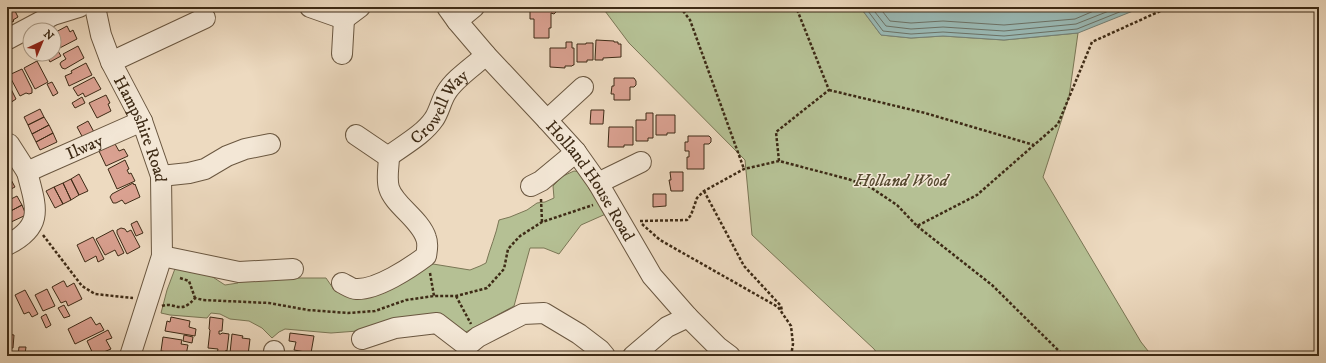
<svg xmlns="http://www.w3.org/2000/svg" width="1326" height="363" font-family="'IM FELL DW Pica',serif">
  <style>
    .green { fill: #b5c094; stroke: #7a7655 }
    .water { fill: #9abab6; stroke: #758176 }
    .lines { fill: none; stroke-linecap: round; stroke-linejoin: round }
    .shore { stroke: #6c7266; stroke-width: 1 }
    .building { fill: #daa191; stroke: #3e2b16 }
    .minor-casing { stroke: #6a5740; stroke-width: 22 }
    .path { stroke: #3e2b16; stroke-width: 2.5; stroke-dasharray: 3 2; stroke-linecap: butt }
    .minor { stroke: #f3e7d6; stroke-width: 20 }
    .labels { text-anchor: middle; stroke-width: 3; stroke-linejoin: round; paint-order: stroke }
    .street-label { font-size: 17px; fill: #3e2b16; stroke: #f3e7d6 }
    .park-label { font-size: 17px; font-style: italic; fill: #56492f; stroke: #f3e7d6 }
  </style>
  <rect width="100%" height="100%" fill="#eddac0"/>
  <filter id="stains"><feTurbulence type="fractalNoise" baseFrequency=".005" numOctaves="4"/><feColorMatrix values="0 0 0 0 .2 0 0 0 0 .09 0 0 0 0 .02 0 0 0 .5 -.17"/></filter>
  <radialGradient id="worn" r=".72"><stop offset=".6" stop-color="#630" stop-opacity="0"/><stop offset="1" stop-color="#630" stop-opacity=".3"/></radialGradient>
  <!-- green -->
  <path class="green" d="M602,7H860L881,35L911,38L943,36L1004,40L1078,33L1069,97L1043,177L1141,342L1152,356H879L874,349L752,235L745,160L629,43Z
    M574,171L581,172L608,213L581,225L559,254L544,248H530L514,306L464,333L371,330L331,333L285,329L279,332L272,338L262,328L249,321L230,319L220,314L211,313L207,318L170,315L161,313L167,290L176,266L205,272L225,285L238,283L242,278H326L335,291H345L424,265L433,264L470,270L480,266L486,263C490,248 496,235 499,220L510,217L527,210L537,203L545,202L554,198L553,186L563,176Z"/>
  <!-- water -->
  <path class="water" d="M860,7H1143L1078,33L1004,40L943,36L911,38L881,35Z"/>
  <g class="lines">
    <!-- shore -->
    <path class="shore" d="M865,7L883,31L911,34L943,32L1004,36L1077,29L1132,7
      M871,7L886,26L911,29L943,27L1004,31L1076,24L1119,7
      M879,7L890,21L911,23L943,21L1004,25L1075,19L1103,7"/>
  </g>
  <!-- building -->
  <path class="building" d="M7,7H13L18,17L13,20L14,21L10,23L7,16Z
    M534,7L557,8V11L554,14L551,13V28H549V38H534V19H530V11H534Z
    M67,26L70,32L73,30L77,39L54,51V42L56,41L54,37V33Z
    M596,40L614,41V42H618V44H621V57L603,58V60H595Z
    M566,42H572V48H574V65H573L572,66H565V68L550,67V48H566Z
    M586,43H593V60H587V62H577V44H586Z
    M78,46L84,58L65,69L62,68L60,64L61,62L66,59L63,54Z
    M58,51L61,56L50,62L47,56L54,54V53Z
    M37,61L48,82L35,89L24,68Z
    M86,63L92,75L69,86L65,76L72,73L71,71Z
    M22,69L32,89V93L29,94L26,93L20,96L9,75Z
    M94,77L101,89L85,97L83,93L78,96L73,88Z
    M614,78H634L636,81V85L634,87H630V100H614V94H611L612,86H614Z
    M52,82L58,93L53,96L47,84Z
    M11,89L16,99L10,103L7,96V91Z
    M106,95L110,103L108,104L111,111L97,118L89,103Z
    M82,97L85,103L75,108L72,103Z
    M40,109L44,117L28,125L24,117Z
    M591,110H604L603,124H590Z
    M646,113H653V138H648V141H636V120H646Z
    M656,115H675V133H667V135H656Z
    M44,117L49,125L32,134L28,125Z
    M88,121L94,132L83,138L77,127Z
    M49,125L53,133L36,142L32,134Z
    M609,127H633V145H624V147H608Z
    M53,133L57,142L40,150L36,142Z
    M688,136H709L711,138V142L709,144H704V169H687V157H689V151H685V142H688Z
    M115,144L119,151L124,149L128,156L106,166L99,151Z
    M125,160L129,169L127,170L129,174L131,173L135,181L117,189L108,169Z
    M670,172H683V191H671L669,180H671Z
    M79,174L88,191L79,195L71,179Z
    M9,176L15,187L7,191V177Z
    M71,179L79,195L71,200L63,183Z
    M63,183L71,200L63,204L54,187Z
    M133,183L134,185L135,184L140,197L125,204L122,200L116,203H113L110,197L112,194Z
    M54,187L63,204L55,208L46,191Z
    M653,194H666V206L653,207Z
    M17,196L22,205L7,213V201Z
    M22,205L26,215L9,223L8,221L7,222V213Z
    M137,221L143,233L136,236L131,224Z
    M121,228L125,229L127,232L131,230L140,247L127,254L117,233V230Z
    M113,230L124,253L118,256L115,250L105,255L96,239Z
    M93,237L104,259L98,262L96,256L85,262L77,245Z
    M63,281H64L67,287L74,283L82,299L68,306L66,301L61,303L52,287Z
    M47,289L55,306L43,311L35,295Z
    M25,290L38,314L32,317L29,312L24,314L15,295Z
    M64,305L70,316L64,318L58,308Z
    M46,314L51,325L46,328L41,317Z
    M91,317L96,325L100,323L104,330L75,344L68,329Z
    M171,317L190,321L189,327L196,329L195,336L165,331L167,321L170,322Z
    M210,317L223,319L222,331H219V334H221L222,333L229,334L227,351L226,350L224,356H219L217,354L218,349L208,348L210,330L209,329Z
    M108,330L112,338L106,340L111,349L94,356L87,341Z
    M290,333L314,336L311,353L294,350L296,342L289,341Z
    M7,334L14,335L13,348H7Z
    M232,334L243,336L242,338L250,339L248,355L230,353Z
    M184,335L193,337L192,343L183,341Z
    M163,337L182,340L181,344L188,345L186,355L161,351Z
    M19,347H26L25,354L29,355V356H18Z"/>
  <g class="lines">
    <defs>
      <g id="minor">
        <path id="s1" d="M95,7L101,35L111,62L142,121L161,176L162,256L130,356"/>
        <path d="M310,7L344,19L360,7"/>
        <path id="s2" d="M447,7L457,21L486,55L547,120L576,152L598,183L652,276L688,317L718,347L730,356"/>
        <path d="M457,21L474,7"/>
        <path d="M8,39L53,15L79,7"/>
        <path d="M342,54L344,19"/>
        <path d="M111,62L205,18"/>
        <path d="M547,120L583,87"/>
        <path id="s3" d="M356,135L384,154L389,156C404,145 424,134 434,119C439,112 441,101 446,93C454,79 474,66 486,55"/>
        <path d="M7,145L9,144L27,172"/>
        <path d="M161,176L189,173L205,169L227,156L245,149L270,144"/>
        <path d="M598,183L641,162"/>
        <path d="M531,186L541,181L576,152"/>
        <path id="s4" d="M7,245C45,226 36,207 27,172L40,166L142,121"/>
        <path d="M162,256L239,272L293,269"/>
        <path d="M342,283C346,285 352,289 356,289C377,290 410,268 426,256C427,251 428,243 426,238C420,219 394,205 389,188C386,178 389,166 389,156"/>
        <path d="M362,339L395,328L437,323L467,346L478,337L523,314L544,313L579,334L600,350L605,356"/>
        <path d="M274,356V351"/>
        <path d="M633,356L667,327L688,317"/>
      </g>
    </defs>
    <!-- minor casing -->
    <use href="#minor" class="minor-casing"/>
    <!-- path -->
    <path class="path" d="M680,7L690,20L744,169
      M829,90L925,113L1034,145
      M779,161L776,132L829,90L796,7
      M704,191L744,266L781,306L782,311
      M541,199L542,222
      M640,221L687,220L691,215L697,198L704,191L744,169L779,161L848,179L870,187L897,205L917,226L977,195L1058,124L1092,42L1169,7
      M642,224L660,240L778,307L791,326L793,344L791,356
      M917,226L992,285L1064,356
      M43,235L82,286L95,294L133,298
      M430,273L434,296
      M180,278L189,281L195,298
      M456,296L471,324
      M162,306C175,301 180,316 195,298L203,300L269,303L308,310L348,313L375,311L406,300L434,296H456L487,288L504,269L508,249L520,236L542,222L593,205"/>
    <!-- minor -->
    <use href="#minor" class="minor"/>
  </g>
  <g class="labels">
    <!-- street labels -->
    <g class="street-label">
      <text dy="6" stroke="none"><textPath href="#s3" startOffset="111">Crowell Way</textPath></text>
      <text dy="6" stroke="none"><textPath href="#s1" startOffset="131">Hampshire Road</textPath></text>
      <text dy="6" stroke="none"><textPath href="#s4" startOffset="149">Ilway</textPath></text>
      <text dy="6" stroke="none"><textPath href="#s2" startOffset="226">Holland House Road</textPath></text>
    </g>
    <!-- park labels -->
    <g class="park-label">
      <text x="901" y="186">Holland Wood</text>
    </g>
  </g>
  <!-- margin -->
  <rect width="1326" height="363" fill="none" stroke="#eddac0" stroke-width="24"/>
  <rect x="8" y="8" width="1310" height="347" fill="none" stroke="#3e2b16" stroke-width="2"/>
  <rect x="12" y="12" width="1302" height="339" fill="none" stroke="#3e2b16"/>
  <!-- north arrow -->
  <g transform="translate(42 42) rotate(44)"><circle r="19" fill="#f3e7d6" stroke="#ab9c89"/>
  <path d="M0-3L7 15L0 10L-7 15Z" fill="#8f2418"/>
  <text y="-6" font-size="11" font-weight="bold" text-anchor="middle" fill="#3e2b16">N</text>
  </g>
  <rect width="100%" height="100%" filter="url(#stains)"/>
  <rect width="100%" height="100%" fill="url(#worn)"/>
</svg>
